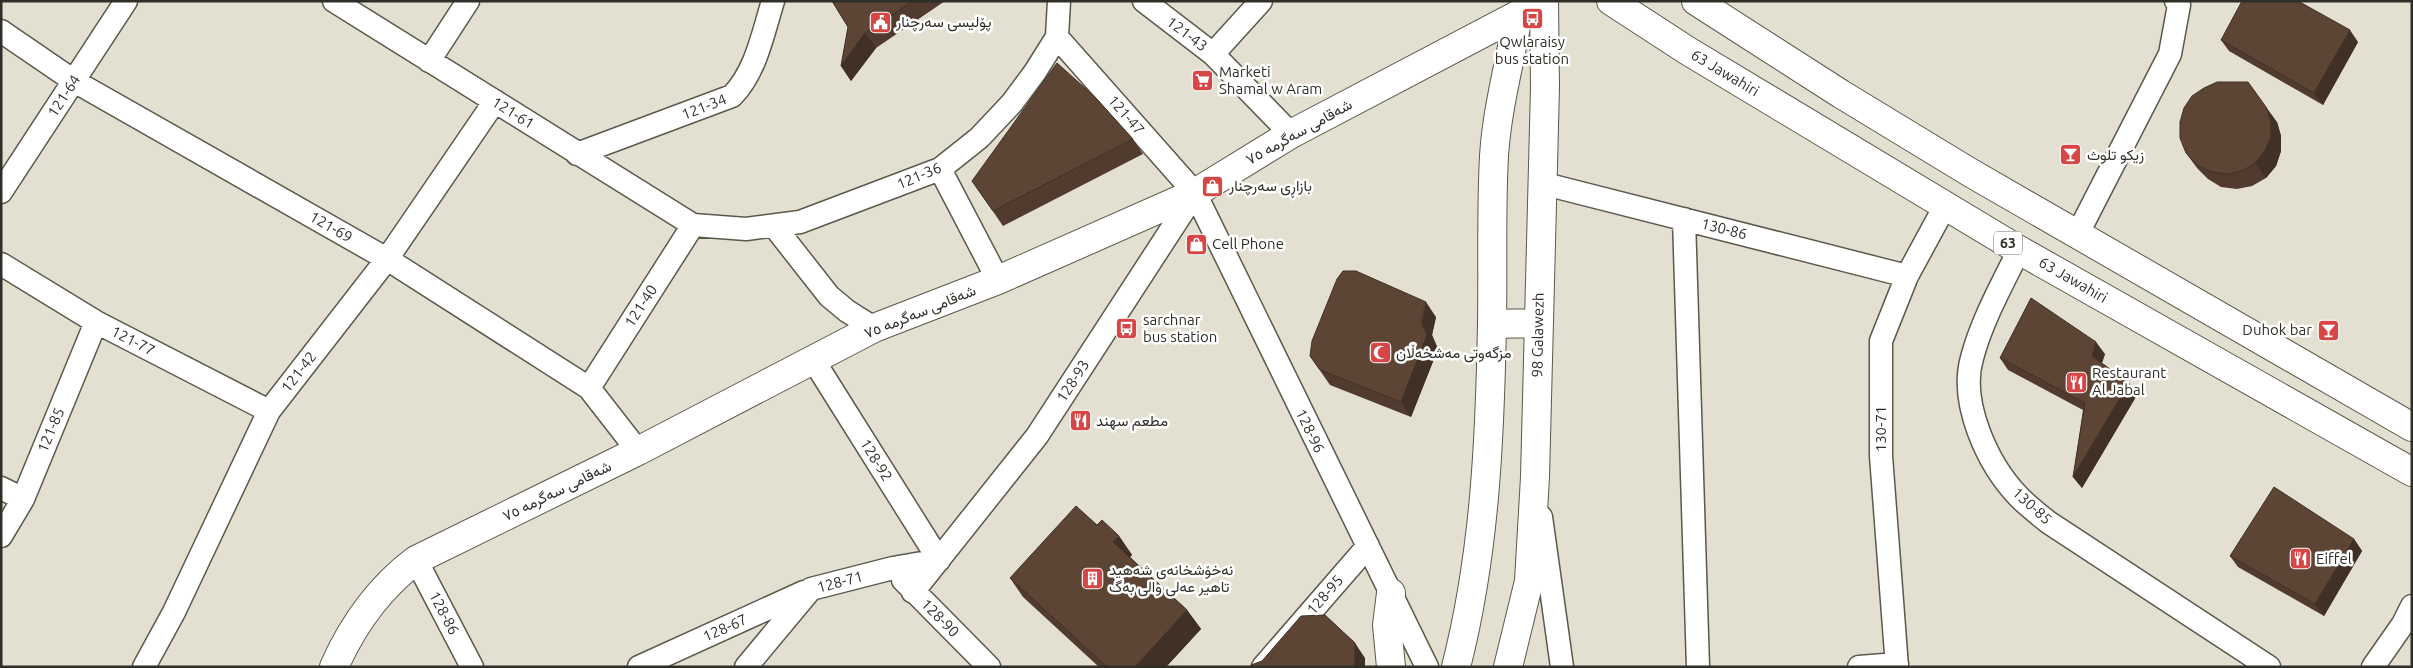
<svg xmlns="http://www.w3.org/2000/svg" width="2413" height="668" font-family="Ubuntu,Vazirmatn,sans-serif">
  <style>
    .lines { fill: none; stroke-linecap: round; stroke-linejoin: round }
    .street-casing { stroke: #5b594c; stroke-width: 25 }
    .secondary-casing { stroke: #5b594c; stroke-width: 30 }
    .primary-casing { stroke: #5b594c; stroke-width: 30 }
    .street { stroke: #fff; stroke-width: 22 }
    .secondary { stroke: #fff; stroke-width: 28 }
    .primary { stroke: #fff; stroke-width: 28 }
    .wall { fill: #503b2e }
    .shaded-wall { fill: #413025 }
    .building { fill: #5d4535; stroke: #413025 }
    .labels { text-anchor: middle; stroke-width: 5; stroke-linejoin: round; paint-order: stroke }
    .shield { fill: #fff; stroke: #6d6d68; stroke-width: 1 }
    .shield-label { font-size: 14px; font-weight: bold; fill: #2f2e28 }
    .poi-label { font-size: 15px; fill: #2f2e28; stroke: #fff; text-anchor: start }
    .street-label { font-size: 15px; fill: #2f2e28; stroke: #fff }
  </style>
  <rect width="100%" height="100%" fill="#e3e0d1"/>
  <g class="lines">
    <defs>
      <path id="street" d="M334,1L693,225L746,229L800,222L940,169L979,138L1012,103L1035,72L1057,37L1059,1
        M1144,1L1213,54L1291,134
        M1,31L74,81L387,259L589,388L638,451
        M1057,37L1195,193L1427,667
        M1213,54L1261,1
        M429,61L468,1
        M577,154L732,96C756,72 763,33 773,1
        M940,169L998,280
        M1541,183L1907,276
        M1,192L126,1
        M1684,219L1698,667
        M774,226L829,296L847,311L874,328
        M2077,235L2170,54L2179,5L2176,1
        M2019,250C2002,285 1982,320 1972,358C1959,403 1988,465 2019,497C2028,506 2038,514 2048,522L2269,667
        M1,264L96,322L269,411
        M814,361L939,560
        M589,388L693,225
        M1,488L23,499
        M1541,517L1562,667
        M1,536L23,499L96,322
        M416,560L472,667
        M903,580L989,667
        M913,592L1037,436L1195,193
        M144,667L174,612L269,411L387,259L495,101
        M639,667L804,592
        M746,667L811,589L893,568L939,560
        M1263,667L1368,546
        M1859,667L1897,664
        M1897,667L1881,456V341L1907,276L1945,206
        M2373,667L2403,624L2412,606"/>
      <path id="secondary" d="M1492,324L1538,323
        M334,667C353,624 379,588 416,560L638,451L874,328L998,280L1195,193L1291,134L1544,1
        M1391,667L1387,625L1391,593
        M1456,667C1485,554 1490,438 1492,322C1493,267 1491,212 1494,156C1497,108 1510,63 1518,15
        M1508,667L1529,581L1535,477L1545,87L1544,1"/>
      <path id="primary" d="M1611,1L1688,51L2019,250L2412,472
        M1696,1L1841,94L1971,173L2412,427"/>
    </defs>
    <!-- street casing -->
    <use href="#street" class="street-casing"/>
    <!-- secondary casing -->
    <use href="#secondary" class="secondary-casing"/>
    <!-- primary casing -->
    <use href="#primary" class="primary-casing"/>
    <!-- street -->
    <use href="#street" class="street"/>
    <!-- secondary -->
    <use href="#secondary" class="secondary"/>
    <!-- primary -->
    <use href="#primary" class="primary"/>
  </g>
  <!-- wall -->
  <path class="wall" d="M832,1H945L876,48L851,81L841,66L848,27Z
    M2221,40L2358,42L2323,105L2229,51Z
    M2277,122L2281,136V151L2276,166L2266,178L2252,186L2237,189L2221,187L2208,179L2197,168L2186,153Z
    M1133,139L1143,154L1003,226L972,181Z
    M1436,317L1432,335L1438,349L1411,417L1330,385L1310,356Z
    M2105,354L2102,363L2129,383L2137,395L2082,488L2073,477L2083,410L2008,370L2000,358Z
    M1097,525L1119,536L1132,555L1130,557L1187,610L1201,629L1166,667H1099L1023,597L1010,578Z
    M2354,539L2362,551L2324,616L2238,567L2230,556Z"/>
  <!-- shaded-wall -->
  <path class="shaded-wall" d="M2350,30L2358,42L2323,105L2314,93Z
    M865,33L876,48L851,81L841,66Z
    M2266,107L2277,122L2281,136V151L2276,166L2266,178L2255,163Z
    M1426,302L1436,317L1432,335L1438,349L1411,417L1401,402Z
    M2096,342L2105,354L2100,368L2092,356Z
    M2129,383L2137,395L2082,488L2073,477Z
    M1119,536L1132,555L1126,561L1113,542Z
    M2354,539L2362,551L2324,616L2315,604Z
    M1187,610L1201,629L1166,667H1135Z
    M1355,643L1365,658V667H1355Z"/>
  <!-- building -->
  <path class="building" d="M832,1H913L865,33L841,66L848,27Z
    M2242,1H2298L2350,30L2314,93L2221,40Z
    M1057,63L1095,97L1133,139L993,211L972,181Z
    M2217,82H2248L2266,107L2271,121V136L2265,151L2255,163L2242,171L2227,174L2211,172L2197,165L2186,153L2180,138V122L2184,108L2192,96L2204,88Z
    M1343,271H1356L1426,302L1421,320L1427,335L1401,402L1320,370L1310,356L1312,341L1337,279Z
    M2031,298L2096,342L2092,356L2129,383L2073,477L2085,403L2000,358Z
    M2274,487L2354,539L2315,604L2230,556Z
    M1076,506L1097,525L1102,520L1119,536L1113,542L1187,610L1135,667H1107L1010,578Z
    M1325,615L1355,643V667H1250L1251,665L1262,661L1301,616Z"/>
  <!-- icons -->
  <defs>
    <symbol id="bus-square" viewBox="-11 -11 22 22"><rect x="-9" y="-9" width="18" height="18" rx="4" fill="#d64645" stroke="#fff"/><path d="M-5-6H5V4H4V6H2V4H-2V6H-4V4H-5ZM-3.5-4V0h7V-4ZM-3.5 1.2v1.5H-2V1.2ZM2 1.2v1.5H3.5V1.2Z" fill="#fff"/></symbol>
    <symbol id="civic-square" viewBox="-11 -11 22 22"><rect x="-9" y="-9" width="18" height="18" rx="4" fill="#d64645" stroke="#fff"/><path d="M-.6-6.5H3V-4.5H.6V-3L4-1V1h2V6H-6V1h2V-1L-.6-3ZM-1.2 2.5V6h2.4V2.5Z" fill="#fff"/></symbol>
    <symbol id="supermarket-square" viewBox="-11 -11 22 22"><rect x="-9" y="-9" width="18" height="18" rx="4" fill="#d64645" stroke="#fff"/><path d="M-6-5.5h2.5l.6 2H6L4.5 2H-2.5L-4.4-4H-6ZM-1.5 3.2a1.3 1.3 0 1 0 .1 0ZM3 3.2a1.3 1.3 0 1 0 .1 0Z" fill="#fff"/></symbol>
    <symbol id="bar-square" viewBox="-11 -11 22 22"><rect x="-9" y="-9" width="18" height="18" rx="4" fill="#d64645" stroke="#fff"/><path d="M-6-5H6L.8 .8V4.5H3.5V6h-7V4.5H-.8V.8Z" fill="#fff"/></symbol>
    <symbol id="shop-square" viewBox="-11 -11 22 22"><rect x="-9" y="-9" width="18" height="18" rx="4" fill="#d64645" stroke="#fff"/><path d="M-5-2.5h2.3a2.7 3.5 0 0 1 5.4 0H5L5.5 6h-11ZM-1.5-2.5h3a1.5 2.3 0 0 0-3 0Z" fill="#fff"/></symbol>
    <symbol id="mosque-square" viewBox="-11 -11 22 22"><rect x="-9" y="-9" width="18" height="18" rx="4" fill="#d64645" stroke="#fff"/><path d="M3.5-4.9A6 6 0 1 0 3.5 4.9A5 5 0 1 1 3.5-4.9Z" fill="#fff"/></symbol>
    <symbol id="restaurant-square" viewBox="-11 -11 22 22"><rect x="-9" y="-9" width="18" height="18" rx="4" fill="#d64645" stroke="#fff"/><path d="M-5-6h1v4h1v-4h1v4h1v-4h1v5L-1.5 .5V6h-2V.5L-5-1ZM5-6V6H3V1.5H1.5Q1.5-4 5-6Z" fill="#fff"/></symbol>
    <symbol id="building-square" viewBox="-11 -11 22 22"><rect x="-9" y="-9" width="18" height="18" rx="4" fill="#d64645" stroke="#fff"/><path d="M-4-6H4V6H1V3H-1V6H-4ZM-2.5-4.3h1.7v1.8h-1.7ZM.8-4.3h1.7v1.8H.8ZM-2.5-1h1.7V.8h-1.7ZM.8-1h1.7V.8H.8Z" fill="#fff"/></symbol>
  </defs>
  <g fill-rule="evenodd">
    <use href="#bus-square" x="1520" y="6" width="25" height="25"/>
    <use href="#civic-square" x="868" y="10" width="25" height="25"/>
    <use href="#supermarket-square" x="1190" y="68" width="25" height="25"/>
    <use href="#bar-square" x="2058" y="142" width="25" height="25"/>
    <use href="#shop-square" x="1200" y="174" width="25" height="25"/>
    <use href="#shop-square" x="1184" y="232" width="25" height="25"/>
    <use href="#bus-square" x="1114" y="316" width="25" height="25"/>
    <use href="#bar-square" x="2316" y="318" width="25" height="25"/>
    <use href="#mosque-square" x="1368" y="340" width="25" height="25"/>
    <use href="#restaurant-square" x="2064" y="370" width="25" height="25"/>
    <use href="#restaurant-square" x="1068" y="408" width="25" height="25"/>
    <use href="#restaurant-square" x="2288" y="546" width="25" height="25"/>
    <use href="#building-square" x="1080" y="566" width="25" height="25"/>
  </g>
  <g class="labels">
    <!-- shield labels -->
    <rect class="shield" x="1994" y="231.5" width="28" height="23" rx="4"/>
    <g class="shield-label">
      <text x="2008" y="248">63</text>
    </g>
    <!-- poi labels -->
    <g class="poi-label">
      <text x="896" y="27">پۆلیسی سەرچنار</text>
      <text x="1532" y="47" text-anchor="middle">Qwlaraisy<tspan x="1532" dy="17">bus station</tspan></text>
      <text x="1219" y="77">Marketi<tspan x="1219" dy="17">Shamal w Aram</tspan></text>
      <text x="2087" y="160">زيكو تلوث</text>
      <text x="1229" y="191">بازاڕی سەرچنار</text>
      <text x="1212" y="249">Cell Phone</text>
      <text x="1143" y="325">sarchnar<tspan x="1143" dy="17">bus station</tspan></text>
      <text x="2312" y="335" text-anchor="end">Duhok bar</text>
      <text x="1396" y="358">مزگەوتی مەشخەڵان</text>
      <text x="2092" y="378">Restaurant<tspan x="2092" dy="17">Al Jabal</tspan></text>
      <text x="1096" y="426">مطعم سهند</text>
      <text x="2316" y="564">Eiffel</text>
      <text x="1109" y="575">نەخۆشخانەی شەهید<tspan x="1109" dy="17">تاهیر عەلی والی بەگ</tspan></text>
    </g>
    <!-- street labels -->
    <g class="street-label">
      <text transform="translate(1187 34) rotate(37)" y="5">121-43</text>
      <text transform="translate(1725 73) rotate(31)" y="5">63 Jawahiri</text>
      <text transform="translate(64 96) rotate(-57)" y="5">121-64</text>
      <text transform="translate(704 107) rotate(-21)" y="5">121-34</text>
      <text transform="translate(513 113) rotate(32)" y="5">121-61</text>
      <text transform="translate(1126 115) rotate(49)" y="5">121-47</text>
      <text transform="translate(1299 132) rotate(-29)" y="5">شەقامی سەگرمە ٧٥</text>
      <text transform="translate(919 176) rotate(-23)" y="5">121-36</text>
      <text transform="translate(331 227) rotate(30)" y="5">121-69</text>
      <text transform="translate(1724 229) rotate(14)" y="5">130-86</text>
      <text transform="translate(2073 280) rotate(30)" y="5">63 Jawahiri</text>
      <text transform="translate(641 306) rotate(-57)" y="5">121-40</text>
      <text transform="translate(920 312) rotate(-22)" y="5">شەقامی سەگرمە ٧٥</text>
      <text transform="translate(1538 335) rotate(-89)" y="5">98 Galawezh</text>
      <text transform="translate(133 341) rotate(27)" y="5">121-77</text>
      <text transform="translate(299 372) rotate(-52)" y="5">121-42</text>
      <text transform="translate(1073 381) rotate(-57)" y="5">128-93</text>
      <text transform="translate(1881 429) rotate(-90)" y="5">130-71</text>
      <text transform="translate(51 430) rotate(-67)" y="5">121-85</text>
      <text transform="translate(1310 431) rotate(64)" y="5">128-96</text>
      <text transform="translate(876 460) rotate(58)" y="5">128-92</text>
      <text transform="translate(557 491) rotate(-26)" y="5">شەقامی سەگرمە ٧٥</text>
      <text transform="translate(2032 506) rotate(42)" y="5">130-85</text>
      <text transform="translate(840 582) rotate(-15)" y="5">128-71</text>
      <text transform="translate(1325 595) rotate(-49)" y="5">128-95</text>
      <text transform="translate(444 613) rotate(62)" y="5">128-86</text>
      <text transform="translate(940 618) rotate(45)" y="5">128-90</text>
      <text transform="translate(725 628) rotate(-24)" y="5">128-67</text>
    </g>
  </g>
  <!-- border -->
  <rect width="2413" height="668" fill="none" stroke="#2f2e28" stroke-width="5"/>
</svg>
